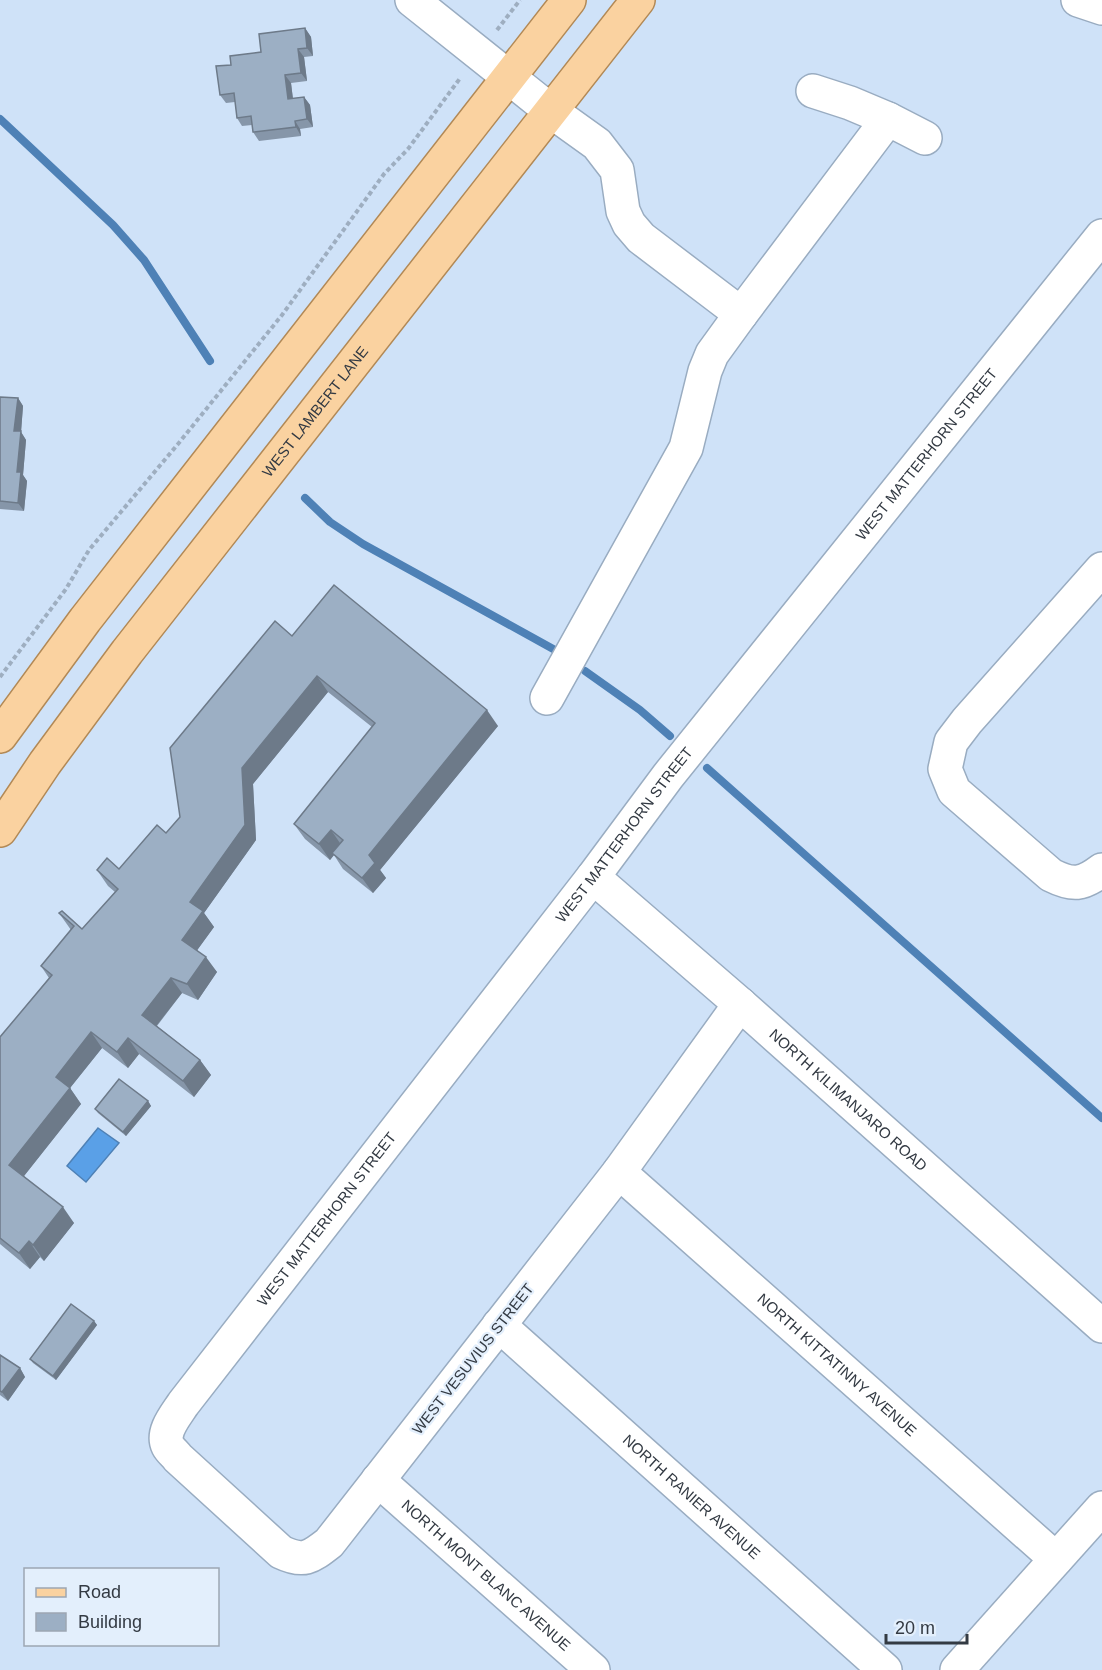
<svg xmlns="http://www.w3.org/2000/svg" width="1102" height="1670" font-family="Helvetica,sans-serif">
  <style>
    .water { fill: #5aa0e7; stroke: #4e81b6; stroke-width: 1.5 }
    .lines { fill: none; stroke-linecap: round; stroke-linejoin: round }
    .stream { stroke: #4e81b6; stroke-width: 8 }
    .minor-casing { stroke: #99acc1; stroke-width: 36 }
    .major-casing { stroke: #b28956; stroke-width: 36 }
    .path { stroke: #9eaec0; stroke-width: 4; stroke-dasharray: 4.5 3; stroke-linecap: butt }
    .minor { stroke: #fff; stroke-width: 33 }
    .major { stroke: #fad2a0; stroke-width: 33 }
    .wall { fill: #8696a9 }
    .shaded-wall { fill: #6d7a89 }
    .building { fill: #9cafc4; stroke: #6d7a89; stroke-width: 1.5 }
    .labels { text-anchor: middle; stroke-width: 4.5; stroke-linejoin: round; paint-order: stroke }
    .street-label { font-size: 15px; fill: #333a43; stroke: #e3effc }
  </style>
  <rect width="100%" height="100%" fill="#cfe2f8"/>
  <!-- water -->
  <path class="water" d="M98,1128L119,1143L86,1182L67,1166Z"/>
  <g class="lines">
    <!-- stream -->
    <path class="stream" d="M0,119L113,225L144,260L210,361
      M305,498L330,522L363,544L555,650
      M585,671L640,710L670,736
      M707,768L1102,1118"/>
    <defs>
      <g id="minor">
        <path d="M412,0L551,111L597,144L617,170L623,211L629,224L641,238L741,314L888,119L925,138"/>
        <path d="M1078,0L1102,8"/>
        <path d="M813,91L850,103L888,119"/>
        <path d="M1102,569L967,721L951,742L945,769L954,791L1051,875C1073,886 1082,885 1102,870"/>
        <path d="M547,698L686,448L705,371L712,354L741,314"/>
        <path id="s1" d="M593,877L740,1004L1102,1326"/>
        <path id="s2" d="M740,1004L619,1172L329,1543C311,1557 304,1563 281,1552L178,1458C175,1454 170,1450 168,1446C161,1432 176,1415 183,1404L593,877L668,776L1102,236"/>
        <path id="s3" d="M619,1172L1056,1559"/>
        <path id="s4" d="M499,1325L885,1670"/>
        <path id="s5" d="M378,1480L593,1670"/>
        <path d="M957,1670L1102,1508"/>
      </g>
      <g id="major">
        <path d="M0,736L85,620L569,0"/>
        <path id="s6" d="M0,830L45,763L127,652L638,0"/>
      </g>
    </defs>
    <!-- minor casing -->
    <use href="#minor" class="minor-casing"/>
    <!-- major casing -->
    <use href="#major" class="major-casing"/>
    <!-- path -->
    <path class="path" d="M497,30L520,0
      M0,677L66,589L89,550L178,444L282,315L371,192L384,174L408,149L461,77"/>
    <!-- minor -->
    <use href="#minor" class="minor"/>
    <!-- major -->
    <use href="#major" class="major"/>
  </g>
  <!-- wall -->
  <path class="wall" d="M305,28L311,37L313,56L304,57L307,81L291,83L293,99L304,97L310,105L313,127L300,129L301,136L259,141L253,132L252,125L242,126L237,118L235,102L226,103L220,95L261,52Z
    M0,397L18,398L23,406L21,432L26,440L23,475L27,481L24,511L0,509Z
    M292,636L498,726L380,870L386,878L373,893L343,869L334,855L330,860L305,839L294,824L372,727L328,692L253,784L256,840L204,913L214,927L197,950L217,972L198,1000L182,993L157,1026L200,1060L211,1075L194,1097L139,1054L128,1068L102,1048L70,1088L81,1104L24,1176L74,1223L44,1261L40,1257L30,1269L0,1244V1037L49,978L41,966L71,930L59,913L82,929L115,892L108,886L97,870L119,869L166,833L180,817Z
    M148,1101L151,1106L126,1136L98,1113L95,1109Z
    M94,1321L97,1325L56,1380L33,1363L30,1359Z
    M0,1355L20,1368L25,1377L8,1401L0,1395Z"/>
  <!-- shaded-wall -->
  <path class="shaded-wall" d="M305,28L311,37L313,56L307,48Z
    M298,49L304,57L307,81L301,73Z
    M285,75L291,83L294,108L288,99Z
    M304,97L310,105L313,127L307,119Z
    M295,121L300,129L301,136L296,127Z
    M18,398L23,406L21,432L26,440L23,475L27,481L24,511L18,503L14,431Z
    M317,676L328,692L253,784L256,840L204,913L214,927L193,956L182,940L190,902L242,768Z
    M487,710L498,726L380,870L369,855Z
    M331,830L342,846L332,853L334,855L330,860L319,844Z
    M375,863L386,878L373,893L362,878Z
    M206,957L217,972L198,1000L187,984Z
    M171,978L182,993L153,1030L142,1015Z
    M91,1032L102,1048L70,1088L81,1104L20,1181L9,1165L56,1077Z
    M128,1038L139,1054L128,1068L117,1052Z
    M200,1060L211,1075L194,1097L183,1081Z
    M148,1101L151,1106L126,1136L123,1132Z
    M63,1207L74,1223L44,1261L33,1245Z
    M29,1241L40,1257L30,1269L19,1253Z
    M94,1321L97,1325L56,1380L53,1376Z
    M20,1368L25,1377L8,1401L2,1392Z"/>
  <!-- building -->
  <path class="building" d="M305,28L307,48L298,49L301,73L285,75L288,99L304,97L307,119L295,121L296,127L253,132L251,116L237,118L234,93L220,95L216,66L231,65L230,56L261,52L259,34Z
    M0,397L18,398L14,431H21L17,472H21L18,503L0,501Z
    M334,585L487,710L369,855L375,863L362,878L332,853L343,840L331,830L319,844L294,824L375,723L317,676L242,768L245,825L190,902L203,911L182,940L206,957L187,984L171,978L142,1015L200,1060L183,1081L128,1038L117,1052L91,1032L56,1077L70,1088L9,1165L63,1207L33,1245L29,1241L19,1253L0,1238V1037L52,975L41,966L74,926L59,913L62,911L82,929L118,889L97,870L107,858L119,869L157,825L166,833L180,817L170,748L275,621L292,636Z
    M119,1079L148,1101L123,1132L95,1109Z
    M71,1304L94,1321L53,1376L30,1359Z
    M0,1355L20,1368L2,1392L0,1391Z"/>
  <g class="labels">
    <!-- street labels -->
    <g class="street-label">
      <text dy="5" stroke="none"><textPath href="#s6" startOffset="524">WEST LAMBERT LANE</textPath></text>
      <text dy="5" stroke="none"><textPath href="#s2" startOffset="2139">WEST MATTERHORN STREET</textPath></text>
      <text dy="5" stroke="none"><textPath href="#s2" startOffset="1653">WEST MATTERHORN STREET</textPath></text>
      <text dy="5" stroke="none"><textPath href="#s1" startOffset="339">NORTH KILIMANJARO ROAD</textPath></text>
      <text dy="5" stroke="none"><textPath href="#s2" startOffset="1167">WEST MATTERHORN STREET</textPath></text>
      <text transform="translate(473 1359) rotate(-52)" y="5">WEST VESUVIUS STREET</text>
      <text dy="5" stroke="none"><textPath href="#s3" startOffset="291">NORTH KITTATINNY AVENUE</textPath></text>
      <text dy="5" stroke="none"><textPath href="#s4" startOffset="258">NORTH RANIER AVENUE</textPath></text>
      <text dy="5" stroke="none"><textPath href="#s5" startOffset="144">NORTH MONT BLANC AVENUE</textPath></text>
    </g>
  </g>
  <!-- legend -->
  <rect x="24" y="1568" width="195" height="78" fill="#e3effc" stroke="#9da7b2" stroke-width="1.5"/>
  <rect x="36" y="1588" width="30" height="9" fill="#fad2a0" stroke="#9da7b2" stroke-width="1.5"/>
  <text x="78" y="1598" font-size="18" fill="#333a43">Road</text>
  <rect x="36" y="1613" width="30" height="18" fill="#9cafc4" stroke="#9da7b2" stroke-width="1.5"/>
  <text x="78" y="1628" font-size="18" fill="#333a43">Building</text>
  <!-- scale -->
  <path d="M886 1634v9h81v-9" fill="none" stroke="#333a43" stroke-width="3"/>
  <text x="895" y="1634" font-size="18" fill="#333a43" stroke="#e3effc" stroke-width="4.5" paint-order="stroke">20 m</text>
</svg>
